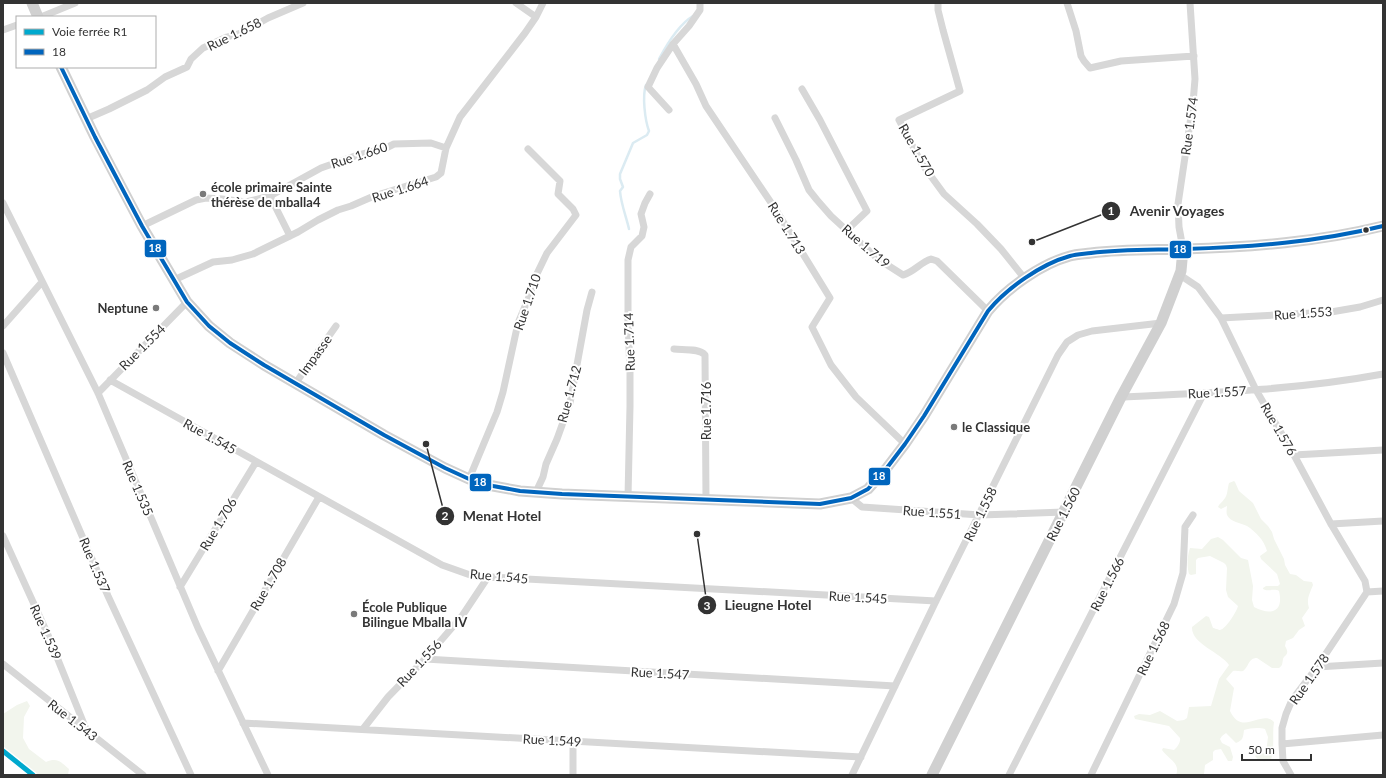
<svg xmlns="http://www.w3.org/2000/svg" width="1386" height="778" font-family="Lato,sans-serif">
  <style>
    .green { fill: #f2f5ed }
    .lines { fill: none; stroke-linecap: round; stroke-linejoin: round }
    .stream { stroke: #dbebf2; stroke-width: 2.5 }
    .street { stroke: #d7d7d7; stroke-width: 7 }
    .secondary { stroke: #d0d0d0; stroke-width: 11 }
    .bus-1-casing { stroke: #fff; stroke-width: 7 }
    .bus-1 { stroke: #0065bd; stroke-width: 4 }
    .rail-1-casing { stroke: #fff; stroke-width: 8 }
    .rail-1 { stroke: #00a9ce; stroke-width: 5 }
    .poi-dot { fill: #7a7a7a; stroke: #fff; stroke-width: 1.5 }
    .bus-dot { fill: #333; stroke: #fff; stroke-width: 1.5 }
    .labels { text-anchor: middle; stroke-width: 4; stroke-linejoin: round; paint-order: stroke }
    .street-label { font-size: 13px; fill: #333; stroke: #fff }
    .poi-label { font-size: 13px; font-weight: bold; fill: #333; stroke: #fff; text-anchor: start }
    .leader { fill: none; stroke: #333; stroke-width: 1.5 }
    .callout-dot { fill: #333; stroke: #fff; stroke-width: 1.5 }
    .mark-label { font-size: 12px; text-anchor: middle; font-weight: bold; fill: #fff }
    .callout-label { font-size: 14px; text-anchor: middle; font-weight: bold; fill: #333; stroke: #fff; stroke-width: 4; stroke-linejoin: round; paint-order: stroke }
    .line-badge { stroke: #fff; stroke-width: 1.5 }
    .badge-label { font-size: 11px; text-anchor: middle; font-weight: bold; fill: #fff }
  </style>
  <rect width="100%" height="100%" fill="#fff"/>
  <!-- green -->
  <path class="green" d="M1234,481L1235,482L1239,491L1253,503L1261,519L1268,526L1272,532L1274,539L1284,559L1285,565L1290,574L1296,575L1304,581L1312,582L1313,585C1310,593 1306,599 1309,608L1302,618L1305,626L1299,630L1293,638L1286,641L1285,646C1286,648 1288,651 1287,653C1287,655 1284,656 1283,659C1282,664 1283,665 1279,668H1272L1257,658C1248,658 1249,667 1243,671C1240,672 1236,670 1233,671L1226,679L1234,688L1230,711C1242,737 1262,709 1274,722C1272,734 1275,745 1271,760C1265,762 1259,762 1255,756L1258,754L1266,753L1268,737L1265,729C1259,727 1250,728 1244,730C1243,738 1243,740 1236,743L1226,733L1222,736L1220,739L1222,743L1230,747L1233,757L1232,761H1228L1221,749L1215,750L1213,752V760L1205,765L1204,774L1203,775H1176C1181,763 1168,759 1162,750L1163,748L1174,750C1177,748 1181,742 1180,738L1169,726L1135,719L1134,716L1139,714L1150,715L1160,711L1177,721L1184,720L1187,718L1189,707L1211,706L1219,679L1229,665C1220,652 1191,644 1192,627L1206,616L1209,617L1213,628C1214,628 1219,630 1220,630C1226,629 1237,611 1238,606L1228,597L1226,590L1227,568L1226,565L1224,563L1210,556L1198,558L1196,560V574L1191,575L1189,574C1187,567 1187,556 1190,548L1202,549L1211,539L1218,537L1223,540L1241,558L1248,560L1253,586L1252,600L1254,607C1271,616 1284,612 1279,591C1274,588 1268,592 1263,589V588L1266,586H1278L1280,584L1277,574L1261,559L1260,556L1267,551C1264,540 1256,532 1247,526C1241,523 1230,522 1227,515C1226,512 1227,508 1227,506L1221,509L1218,507L1219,505C1229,495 1226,495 1229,483Z
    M27,701L30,706L24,717L23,738L29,749L46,762C57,757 61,762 69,769L68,775H38L3,746V714L17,705Z"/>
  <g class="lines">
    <!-- stream -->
    <path class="stream" d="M659,59C667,44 678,25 693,16
      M629,229C626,216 621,204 620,191L623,187L620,179V174L633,143L647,135L649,131C645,120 642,96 646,85"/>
    <!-- street -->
    <path class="street" d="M516,3L536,17
      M700,3V10L689,26L673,44L696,84L706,106L776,210L830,298L812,327L831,365L856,397L905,444
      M938,3V10L943,30L960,91L899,120L922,164L944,194L977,224L1001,249L1025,279
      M1067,3L1076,31L1081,56L1084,61L1090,68L1121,61L1194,56
      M41,17L75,3
      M3,30L17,25
      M802,89L820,120L867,211L847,230
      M669,110L648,87L657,68L673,44
      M775,118L796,160L809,190L817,200L831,216L878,259L903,275C914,272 921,262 931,259L937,261L988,311
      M86,119L109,109L147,90L165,77L187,67L191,59L203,48L227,37L241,33L268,18L303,3
      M270,196L290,236
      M3,203L98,393L198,628L268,775
      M142,226L196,200L206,198L222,199L246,202L270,196L321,168L355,156L386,148L394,144L431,143L446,148
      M1183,249L1179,227L1178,204L1193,103L1195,79L1190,3
      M1180,275L1198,287L1221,318L1256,390L1294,455L1331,524L1365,581L1367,592
      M174,280L213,262L232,260L253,254L298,232L318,220L338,210L351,206L374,196L436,177L441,173L446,148L460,117L525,33L536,17L543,3
      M1221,318L1331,312L1360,307L1383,300
      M3,326L42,282
      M674,349C683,350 699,348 705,355L706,500
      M3,353L108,596L191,775
      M110,380L442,565L473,576L936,601
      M295,384L336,326
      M98,393L187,302
      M1121,397C1209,393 1297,390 1383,374
      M1294,455L1383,450
      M469,479L497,412L503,392L518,323L531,292L533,282L547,253L576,215L573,209L558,194L560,181L528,149
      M536,492L543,477L546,464L557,439L570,403L587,310L592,292
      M628,497L630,406V372L628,320V260L631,247L642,236L644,227L641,214L645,203L650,194
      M851,498L862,507L980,515L1064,512
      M1331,524L1383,521
      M3,536L48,635L86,729
      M180,587L256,462
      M1367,592L1383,591
      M425,659L895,686
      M3,664L143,775
      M1317,667L1383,663
      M218,671L319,497
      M243,723L861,757
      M363,729L388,697L425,659L462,616L488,577
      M1282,744L1383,735
      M573,775V741
      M852,775L936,601L1058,355L1067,342L1078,335L1092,331L1161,323
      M1009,775L1204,393
      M1091,775L1174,604L1183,573L1185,527L1193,515
      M1291,775L1283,761L1282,744V728L1286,714L1292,700L1317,667L1367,592"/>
    <!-- secondary -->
    <path class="secondary" d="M32,3L38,17
      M61,67L95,137L142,226L187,302L209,326L230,343L264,365L384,435L445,468L469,479L493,486L520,491L562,494L820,504L851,498L868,489L886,469L905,444L924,416L988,311C1007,288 1041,264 1070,256C1077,254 1084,254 1091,253C1122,249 1154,250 1185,249C1252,247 1318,242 1383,226
      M932,775L1121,397L1161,323L1181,271L1183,249"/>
    <defs>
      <path id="bus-1" d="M61,67L95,137L142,226L187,302L209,326L230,343L264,365L384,435L445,468L469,479L493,486L520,491L562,494L820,504L851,498L868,489L886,469L905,444L924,416L988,311C1007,288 1041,264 1070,256C1077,254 1084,254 1091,253C1122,249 1154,250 1185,249C1252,247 1318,242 1383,226"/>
    </defs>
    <!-- bus-1 casing -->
    <use href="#bus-1" class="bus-1-casing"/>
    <!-- bus-1 -->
    <use href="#bus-1" class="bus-1"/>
    <defs>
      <path id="rail-1" d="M3,751L33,775"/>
    </defs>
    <!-- rail-1 casing -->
    <use href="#rail-1" class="rail-1-casing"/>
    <!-- rail-1 -->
    <use href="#rail-1" class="rail-1"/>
  </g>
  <!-- markers -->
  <g class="poi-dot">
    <circle cx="203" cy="194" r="4"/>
    <circle cx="156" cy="308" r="4"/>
    <circle cx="954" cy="427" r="4"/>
    <circle cx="354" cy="614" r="4"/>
  </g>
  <circle class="bus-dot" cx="1366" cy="230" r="3.5"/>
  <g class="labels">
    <!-- street labels -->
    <g class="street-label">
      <text transform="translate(234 34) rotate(-26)" y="5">Rue 1.658</text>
      <text transform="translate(1189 126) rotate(-82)" y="5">Rue 1.574</text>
      <text transform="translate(917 150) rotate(60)" y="5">Rue 1.570</text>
      <text transform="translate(359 155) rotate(-18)" y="5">Rue 1.660</text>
      <text transform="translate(400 189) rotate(-18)" y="5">Rue 1.664</text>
      <text transform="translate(787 228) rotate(58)" y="5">Rue 1.713</text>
      <text transform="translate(866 246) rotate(41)" y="5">Rue 1.719</text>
      <text transform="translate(527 302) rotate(-71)" y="5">Rue 1.710</text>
      <text transform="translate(1303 313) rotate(-4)" y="5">Rue 1.553</text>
      <text transform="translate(629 342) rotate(-92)" y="5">Rue 1.714</text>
      <text transform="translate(142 347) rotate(-45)" y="5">Rue 1.554</text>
      <text transform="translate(315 355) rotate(-54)" y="5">Impasse</text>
      <text transform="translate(1217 392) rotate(-3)" y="5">Rue 1.557</text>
      <text transform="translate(569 394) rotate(-75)" y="5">Rue 1.712</text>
      <text transform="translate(706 411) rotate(-90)" y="5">Rue 1.716</text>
      <text transform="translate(1279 429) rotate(60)" y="5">Rue 1.576</text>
      <text transform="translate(210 436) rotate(29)" y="5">Rue 1.545</text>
      <text transform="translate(138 488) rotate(67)" y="5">Rue 1.535</text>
      <text transform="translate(932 512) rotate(4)" y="5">Rue 1.551</text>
      <text transform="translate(980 514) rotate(-64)" y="5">Rue 1.558</text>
      <text transform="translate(1063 514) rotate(-63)" y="5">Rue 1.560</text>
      <text transform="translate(218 524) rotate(-59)" y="5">Rue 1.706</text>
      <text transform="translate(95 565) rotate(67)" y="5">Rue 1.537</text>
      <text transform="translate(499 576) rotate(5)" y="5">Rue 1.545</text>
      <text transform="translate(268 584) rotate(-60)" y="5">Rue 1.708</text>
      <text transform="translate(1107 584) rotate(-63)" y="5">Rue 1.566</text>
      <text transform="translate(858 597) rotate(3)" y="5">Rue 1.545</text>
      <text transform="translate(46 632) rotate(66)" y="5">Rue 1.539</text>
      <text transform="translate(1153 648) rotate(-64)" y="5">Rue 1.568</text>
      <text transform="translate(419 663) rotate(-47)" y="5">Rue 1.556</text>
      <text transform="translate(660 673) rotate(3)" y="5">Rue 1.547</text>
      <text transform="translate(1309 679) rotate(-55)" y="5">Rue 1.578</text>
      <text transform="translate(73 720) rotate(38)" y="5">Rue 1.543</text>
      <text transform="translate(552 740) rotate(3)" y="5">Rue 1.549</text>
    </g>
    <!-- poi labels -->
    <g class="poi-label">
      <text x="211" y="192">école primaire Sainte<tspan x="211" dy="15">thérèse de mballa4</tspan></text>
      <text x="148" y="313" text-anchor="end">Neptune</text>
      <text x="962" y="432">le Classique</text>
      <text x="362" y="612">École Publique<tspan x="362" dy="15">Bilingue Mballa IV</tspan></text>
    </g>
  </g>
  <!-- callouts -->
  <path class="leader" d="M1032 242L1111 211M426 444L445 516M697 534L707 605"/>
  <g class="callout-dot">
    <circle cx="1032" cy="242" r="4"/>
    <circle cx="426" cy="444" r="4"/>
    <circle cx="697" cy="534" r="4"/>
    <circle cx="1111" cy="211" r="10"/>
    <circle cx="445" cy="516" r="10"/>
    <circle cx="707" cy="605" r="10"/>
  </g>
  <g class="mark-label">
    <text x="1111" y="215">1</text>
    <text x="445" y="520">2</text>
    <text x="707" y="610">3</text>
  </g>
  <g class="callout-label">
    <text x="1177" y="216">Avenir Voyages</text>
    <text x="502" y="521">Menat Hotel</text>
    <text x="768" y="610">Lieugne Hotel</text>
  </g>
  <g class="line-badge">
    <rect x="144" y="239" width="23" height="19" rx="4" fill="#0065bd"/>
    <rect x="1169" y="240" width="23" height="19" rx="4" fill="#0065bd"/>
    <rect x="868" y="467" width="23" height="19" rx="4" fill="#0065bd"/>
    <rect x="469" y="473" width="23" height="19" rx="4" fill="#0065bd"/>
  </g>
  <g class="badge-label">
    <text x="155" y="252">18</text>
    <text x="1180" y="253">18</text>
    <text x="879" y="480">18</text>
    <text x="480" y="486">18</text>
  </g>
  <!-- border -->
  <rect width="1386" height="778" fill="none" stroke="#333333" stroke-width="8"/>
  <!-- legend -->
  <rect x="16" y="16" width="140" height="52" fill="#ffffff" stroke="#adadad"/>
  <rect x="24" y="29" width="20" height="6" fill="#00a9ce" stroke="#adadad"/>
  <text x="52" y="36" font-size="12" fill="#333333">Voie ferrée R1</text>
  <rect x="24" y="49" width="20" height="6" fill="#0065bd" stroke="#adadad"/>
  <text x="52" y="56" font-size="12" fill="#333333">18</text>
  <!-- scale -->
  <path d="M1242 754v6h69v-6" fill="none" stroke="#333333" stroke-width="2"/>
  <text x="1248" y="754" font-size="12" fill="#333333" stroke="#ffffff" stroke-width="3" paint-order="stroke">50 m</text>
</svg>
